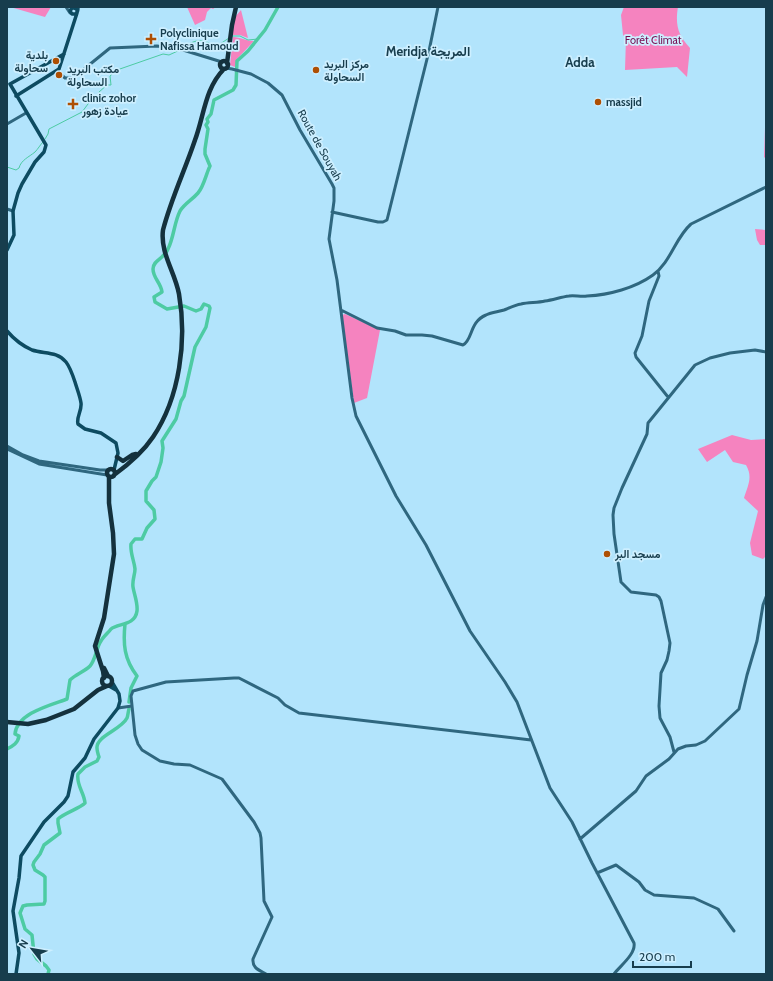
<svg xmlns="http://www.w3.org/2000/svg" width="773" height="981" font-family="Cabin,Vazirmatn,sans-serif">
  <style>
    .green { fill: #f583bf }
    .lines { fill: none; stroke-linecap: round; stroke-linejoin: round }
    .stream { stroke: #4dcba3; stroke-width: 1 }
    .river { stroke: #4dcba3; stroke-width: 3.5 }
    .secondary { stroke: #2f677f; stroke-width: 3 }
    .primary { stroke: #0d4b61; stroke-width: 3.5 }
    .highway { stroke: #14313d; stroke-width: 4.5 }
    .poi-dot { fill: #ae4f03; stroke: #cdefff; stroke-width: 1.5 }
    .labels { text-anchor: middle; stroke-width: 3.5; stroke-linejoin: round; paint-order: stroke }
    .poi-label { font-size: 11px; font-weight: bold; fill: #173d4d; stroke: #cdefff; text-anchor: start }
    .park-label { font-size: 11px; fill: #760d50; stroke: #cdefff }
    .street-label { font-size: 11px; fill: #173d4d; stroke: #cdefff }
    .quarter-label { font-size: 13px; font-weight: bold; fill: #173d4d; stroke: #cdefff }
  </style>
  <rect width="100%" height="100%" fill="#b2e4fc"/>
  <!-- green -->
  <path class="green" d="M10,7H51L45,17Z
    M187,7H216L213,9L211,8L207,12L205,20L195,25Z
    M624,7H678C675,25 678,35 690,48L687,77L677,67L625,70L626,38L623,35L621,15Z
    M241,10L248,38L240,35H232L235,17Z
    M233,37C240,37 246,41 254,41L237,59L235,67L230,65Z
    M766,98V159L764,157Z
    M755,229L766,230V245H760L757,240Z
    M345,314L380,330L367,398L354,403L342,315Z
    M732,435L751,440L766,439V556L763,559L752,555L750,543L758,511L744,498C748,485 753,477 746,465L733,462L725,450L707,462L698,449Z"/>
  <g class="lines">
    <!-- stream -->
    <path class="stream" d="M232,36H240L248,40L258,39
      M182,48C190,43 198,38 207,42C211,44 213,46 217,46L229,38
      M45,139L48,134L49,129L82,112L91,100L100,97L99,92L107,85H111L110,76L117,70L163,54L169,55L180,50
      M7,167L16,170L19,168C21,160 29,157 35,152C38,149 40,145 43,142"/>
    <!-- river -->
    <path class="river" d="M125,624C123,644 124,659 137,676L131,688L129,702
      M7,749C13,746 18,743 19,736L15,734C17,713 51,705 67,699L70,680C76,674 84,672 90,666C96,659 96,648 101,641C103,637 108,633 111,629C118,623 135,626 137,611C138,603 134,594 133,587C132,580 135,575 135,569C134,560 130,553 131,544L135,539H142L147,528L155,519L154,510L146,501V491L152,481L156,477L161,462L163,448L162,441L176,419L181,401L184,396L195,347L206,327L210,308L209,306L204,304L201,309L196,311L184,306L167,309L155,302L154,297L162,292C161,283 153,278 153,269C153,260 164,259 168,249C174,237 174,223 180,211C185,203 192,200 198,193C204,186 206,174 210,166L205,154V149L208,129L206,125L208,122L207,119L211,114L214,100L233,90L236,85L237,61L248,51L265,30L278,7
      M48,974L49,970L46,966L37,959L34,954L32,935L25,929L20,913L23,906L27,905L44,904L45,901V877L43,875L35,870L33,865L34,862L40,854L44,845L60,833L58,823V819C66,812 79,809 85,803C84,792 76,785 78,774L85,767L97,761L99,757C98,754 97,751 97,748C96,736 121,730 127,718C128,716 128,712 129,709"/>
    <!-- secondary -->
    <path class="secondary" d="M66,7L70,13
      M226,68L232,69L251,74L268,83L282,95L300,130L332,184L334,188V201L329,239L337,280L352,398L356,416L396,496L426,545L470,631L505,682L517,702L550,788L572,822L592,863L634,943C636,954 620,966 614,974
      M57,71L65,78H73L110,48L157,46L183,50L222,62
      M7,124L26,113
      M7,209L13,211
      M332,212L378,222H383L387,220L429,51L438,7
      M658,271L659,276L649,301L642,336L635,353L636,357L668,397
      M341,310L377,328L395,331L406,335H422L432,336L463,345C473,340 469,322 486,315C492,312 498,312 504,310C509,308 515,305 521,304C529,302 537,303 545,301C553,300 561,297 569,296C574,295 581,297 587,296C609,295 635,288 653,275C671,262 675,238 691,224L766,187
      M7,446L23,455L39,461L100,470H109
      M7,449L39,464L107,475
      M118,708L132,706
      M674,752L670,737L660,718L659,706L661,673L667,660L669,651L670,643L661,601L659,597L656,595L631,592L621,582L614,534L613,515L614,508L622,488L647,434L648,423L695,365L710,358L730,353L755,350L766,352
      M580,839L636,791L646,776L669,759L678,749L686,746L696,745L705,741L739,709L747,675L757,641L763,605L766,597
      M597,873L616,865L639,882L645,890L654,895L694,898L718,909L734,931
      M266,974C259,970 252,968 253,959L272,917L264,901L261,838L260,833L254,822L222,779L190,765L174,764L160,761L142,750L138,744L135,735L131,696L133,691L166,682L234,678H239L278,698L285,705L299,713L531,740"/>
    <!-- primary -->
    <path class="primary" d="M77,12V9L74,8H72L70,11L72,14H76C78,12 78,10 78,7
      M16,96L59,69L77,13
      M7,250L14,235L13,211L18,193L22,184L35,162L44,152L46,145L10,84L64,54
      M7,331C13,338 23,346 32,350C44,354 57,351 66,362C70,367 73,376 75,382C77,389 80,396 81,403C82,411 76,417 78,424L85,429L101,433L116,443L118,453L114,470
      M109,686L116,690
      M16,974L19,953L13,911L19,878L21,856L44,822L64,802L68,796L73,772L85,758L94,739L118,708L120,701L119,694L112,682"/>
    <!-- highway -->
    <path class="highway" d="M220 65a4 4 0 1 1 8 0a4 4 0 1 1-8 0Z
      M227,63L232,25L236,7
      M117,457L123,461L132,455L136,454
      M107 473a4 4 0 1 1 8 0a4 4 0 1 1-8 0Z
      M114,475C129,464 143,452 153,437C180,397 187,340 179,294C175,272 160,253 163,230C171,199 185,170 195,140C204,116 205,88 224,69
      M104,668L108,676
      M102 681a5 5 0 1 1 10 0a5 5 0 1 1-10 0Z
      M104,678L103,671L95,646L104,618L114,554L113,533L109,503V477
      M7,722L28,724L46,720L74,709L98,690L107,686"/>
  </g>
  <!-- markers -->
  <g class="poi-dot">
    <path d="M149 33h4v4h4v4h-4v4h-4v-4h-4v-4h4z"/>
    <circle cx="56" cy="61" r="4"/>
    <circle cx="316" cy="70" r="4"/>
    <circle cx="59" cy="75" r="4"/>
    <circle cx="598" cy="102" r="4"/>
    <path d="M71 98h4v4h4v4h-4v4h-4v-4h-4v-4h4z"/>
    <circle cx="607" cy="554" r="4"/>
  </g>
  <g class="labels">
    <!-- poi labels -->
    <g class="poi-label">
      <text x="160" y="37">Polyclinique<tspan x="160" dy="13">Nafissa Hamoud</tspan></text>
      <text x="48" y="59" text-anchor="end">بلدية<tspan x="48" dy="13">سحاولة</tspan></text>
      <text x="324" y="68">مركز البريد<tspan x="324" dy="13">السحاولة</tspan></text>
      <text x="67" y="73">مكتب البريد<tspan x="67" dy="13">السحاولة</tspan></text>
      <text x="82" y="102">clinic zohor<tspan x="82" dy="13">عيادة زهور</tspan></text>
      <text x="606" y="106">massjid</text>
      <text x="615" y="558">مسجد البر</text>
    </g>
    <!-- park labels -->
    <g class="park-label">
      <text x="653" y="44">Forêt Climat</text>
    </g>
    <!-- street labels -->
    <g class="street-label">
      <text transform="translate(320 145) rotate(61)" y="4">Route de Souyah</text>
    </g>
    <!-- quarter labels -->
    <g class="quarter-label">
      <text x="428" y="56">Meridja المريجة</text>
      <text x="580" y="67">Adda</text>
    </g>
  </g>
  <!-- border -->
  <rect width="773" height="981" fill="none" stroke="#173d4d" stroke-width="16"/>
  <!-- north arrow -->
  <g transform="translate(32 949) rotate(301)" stroke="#cdefff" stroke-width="3" paint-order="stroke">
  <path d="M0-3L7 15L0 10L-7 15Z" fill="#173d4d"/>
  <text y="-6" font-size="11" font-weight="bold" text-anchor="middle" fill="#173d4d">N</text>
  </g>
  <!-- scale -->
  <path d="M633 961v6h58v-6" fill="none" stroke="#173d4d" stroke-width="2"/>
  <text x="639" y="961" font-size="12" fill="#173d4d" stroke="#cdefff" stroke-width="3" paint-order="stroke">200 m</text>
</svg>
